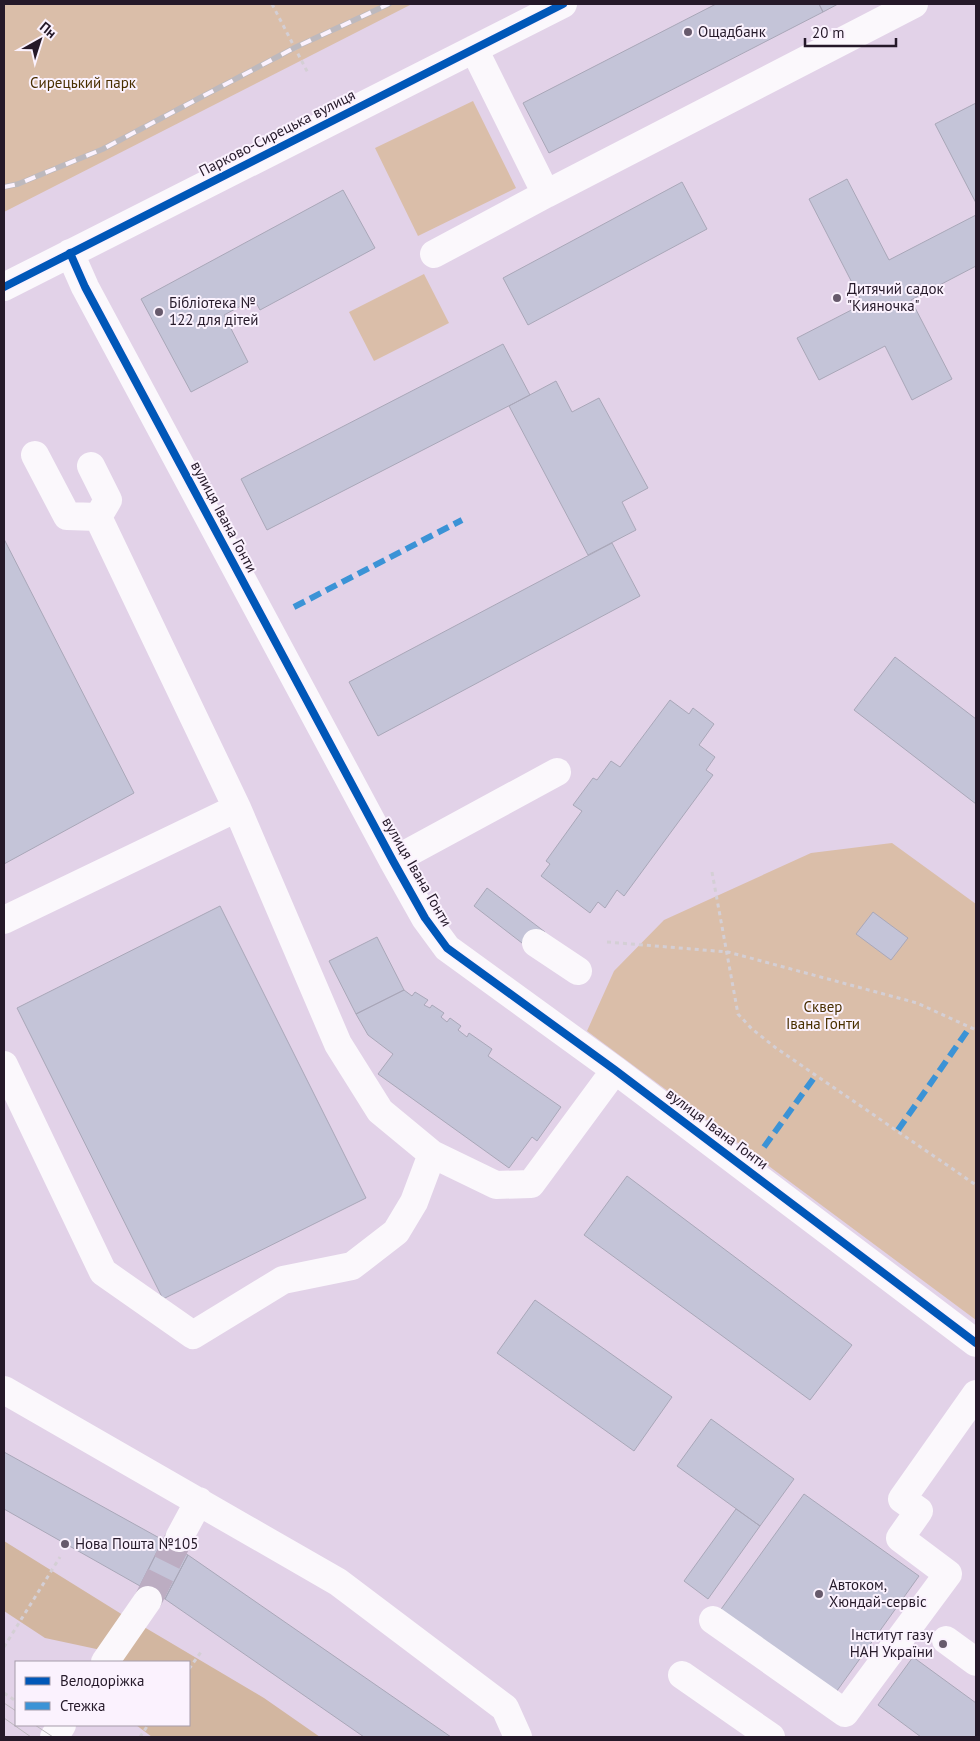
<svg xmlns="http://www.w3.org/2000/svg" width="980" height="1741" font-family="'PT Sans',sans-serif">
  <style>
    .green { fill: #dabea9 }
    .forest { fill: #d2b6a0 }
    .building { fill: #c4c4d8; stroke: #a9a7b8 }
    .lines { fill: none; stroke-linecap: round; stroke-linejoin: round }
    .minor-tunnel { stroke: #bcadc2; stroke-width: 28; stroke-dasharray: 28 14; stroke-linecap: butt }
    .path { stroke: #d4cfd5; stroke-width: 3; stroke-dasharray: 4 4; stroke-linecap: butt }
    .minor { stroke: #fbf8fc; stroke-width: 28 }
    .tram { stroke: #bdb9be; stroke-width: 1 }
    .rail-casing { stroke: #bdb9be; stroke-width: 5.5 }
    .rail { stroke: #fbf2fe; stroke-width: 4; stroke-dasharray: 11; stroke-linecap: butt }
    .quiet { stroke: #3b93d6; stroke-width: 6; stroke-dasharray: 12 6; stroke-linecap: butt }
    .cycleway-casing { stroke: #fbf2fe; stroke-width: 11 }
    .cycleway { stroke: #0057b8; stroke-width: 8 }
    .poi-dot { fill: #675a6c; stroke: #fbf2fe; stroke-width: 2 }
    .labels { text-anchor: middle; stroke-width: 4; stroke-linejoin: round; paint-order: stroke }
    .poi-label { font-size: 15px; fill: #251929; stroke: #fbf2fe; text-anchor: start }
    .park-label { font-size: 15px; fill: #492f00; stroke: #fbf2fe }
    .street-label { font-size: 15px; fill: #251929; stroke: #fbf2fe }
  </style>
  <rect width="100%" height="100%" fill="#e2d2e8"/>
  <!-- green -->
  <path class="green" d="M4,4H412L4,212Z
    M473,101L516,188L418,236L375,148Z
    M424,274L449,323L374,361L349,312Z
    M892,843L976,904V1320L587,1031L614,971L664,920L811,853Z"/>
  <!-- forest -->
  <path class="forest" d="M4,1541L123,1615L101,1650L45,1638L4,1611Z
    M139,1624L264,1698L320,1737H152L136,1725H189V1662H114Z"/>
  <!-- building -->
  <path class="building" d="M716,4H819L823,12L549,153L523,103Z
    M819,4H838L823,12Z
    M976,103V203L935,124Z
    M847,179L889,260L976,215V266L911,300L952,379L912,400L885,346L819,380L797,338L863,304L809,199Z
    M682,182L707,229L528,325L503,278Z
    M343,190L375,248L260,310L254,299L224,315L248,362L191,392L141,299Z
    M503,344L530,395L267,530L241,479Z
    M556,381L572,412L599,398L648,488L622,502L636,530L588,555L509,406Z
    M4,539L134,793L4,864Z
    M612,543L640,596L378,736L349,682Z
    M895,657L976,719V804L854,710Z
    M670,700L689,714L693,708L714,724L699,745L715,757L706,770L713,775L624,896L617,890L605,908L598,902L590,913L541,876L550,864L546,861L582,811L573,805L593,778L597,780L611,761L620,767Z
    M487,888L545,932L531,950L474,906Z
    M220,906L366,1198L163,1299L17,1008Z
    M873,912L908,938L891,960L856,934Z
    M377,937L404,990L356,1014L329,961Z
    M404,990L412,996L415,992L428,1000L424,1005L430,1008L432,1005L444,1013L441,1017L447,1022L450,1018L461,1026L458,1030L467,1037L469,1033L492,1049L488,1056L561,1107L537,1141L532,1137L509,1168L378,1074L393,1054L368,1035L356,1014Z
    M627,1176L852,1345L810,1400L584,1235Z
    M535,1300L672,1397L634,1451L497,1353Z
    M711,1419L794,1479L760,1526L677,1466Z
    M4,1452L163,1540L140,1586L4,1509Z
    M804,1494L919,1576L834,1695L719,1612Z
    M736,1509L760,1526L708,1599L684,1581Z
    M163,1540L188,1555L165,1599L140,1586Z
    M188,1555L451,1737H364L165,1599Z
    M913,1657L976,1703V1737H921L878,1705Z"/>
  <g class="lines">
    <!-- minor-tunnel -->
    <path class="minor-tunnel" d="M148,1600L179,1538"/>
    <!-- path -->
    <path class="path" d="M272,4L309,75
      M712,872L738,1014L752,1029L776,1048L976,1185
      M607,942L728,952L917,1003L976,1030
      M4,1647L60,1557
      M189,1669L201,1652
      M4,1693L16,1701
      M140,1737L148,1725"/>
    <!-- minor -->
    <path class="minor" d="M474,49L546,194L914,4
      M70,253L85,287L393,861L425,918L447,948L615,1070L976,1343
      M434,254L546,194
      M4,287L563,4
      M35,455L67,516L98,517
      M91,466L108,500L98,517L237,808L338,1044L380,1111L432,1154L496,1185L531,1184L615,1070
      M393,861L557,772
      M4,920L237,808
      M536,943L578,971
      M4,1065L103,1272L193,1335L283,1280L352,1266L396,1232L414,1202L432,1154
      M4,1390L338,1582L505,1708L518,1737
      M179,1538L199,1501
      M713,1620L845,1713L948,1574L900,1538L919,1511L902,1499L976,1394
      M946,1640L976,1662
      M105,1662L148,1600
      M682,1675L771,1737
      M54,1737L62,1725"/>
    <!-- tram -->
    <path class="tram" d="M4,1703L16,1711
      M4,1718L31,1737
      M35,1725L53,1737"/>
    <defs>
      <path id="rail" d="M4,187L18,184L103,149L296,47L389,4"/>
    </defs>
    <!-- rail casing -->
    <use href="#rail" class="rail-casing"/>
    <!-- rail -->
    <use href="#rail" class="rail"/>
    <!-- quiet -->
    <path class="quiet" d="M294,607L462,520
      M898,1130L970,1027
      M764,1147L816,1075"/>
    <defs>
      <path id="cycleway" d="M70,253L85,287L393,861L425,918L447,948L615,1070L976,1343
        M4,287L563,4"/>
    </defs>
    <!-- cycleway casing -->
    <use href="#cycleway" class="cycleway-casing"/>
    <!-- cycleway -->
    <use href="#cycleway" class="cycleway"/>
  </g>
  <!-- markers -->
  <g class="poi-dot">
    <circle cx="688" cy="32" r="5"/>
    <circle cx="837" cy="298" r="5"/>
    <circle cx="159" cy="312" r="5"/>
    <circle cx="65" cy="1544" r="5"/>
    <circle cx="819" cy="1594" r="5"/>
    <circle cx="943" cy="1644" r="5"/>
  </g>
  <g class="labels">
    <!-- poi labels -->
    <g class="poi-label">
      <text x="698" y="37">Ощадбанк</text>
      <text x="847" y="294">Дитячий садок<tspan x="847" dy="17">"Кияночка"</tspan></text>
      <text x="169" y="308">Бібліотека №<tspan x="169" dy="17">122 для дітей</tspan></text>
      <text x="75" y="1549">Нова Пошта №105</text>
      <text x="829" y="1590">Автоком,<tspan x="829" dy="17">Хюндай-сервіс</tspan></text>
      <text x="933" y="1640" text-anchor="end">Інститут газу<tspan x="933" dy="17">НАН України</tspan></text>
    </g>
    <!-- park labels -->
    <g class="park-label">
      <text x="83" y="88">Сирецький парк</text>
      <text x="823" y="1012">Сквер<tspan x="823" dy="17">Івана Гонти</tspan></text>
    </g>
    <!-- street labels -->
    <g class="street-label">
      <text transform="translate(277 133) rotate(-27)" y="5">Парково-Сирецька вулиця</text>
      <text transform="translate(224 517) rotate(62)" y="5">вулиця Івана Гонти</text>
      <text transform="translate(417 872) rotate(60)" y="5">вулиця Івана Гонти</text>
      <text transform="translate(717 1129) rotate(37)" y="5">вулиця Івана Гонти</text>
    </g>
  </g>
  <!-- border -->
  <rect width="980" height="1741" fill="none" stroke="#251929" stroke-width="10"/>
  <!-- legend -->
  <rect x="15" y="1661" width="175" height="65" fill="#fbf2fe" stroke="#a59ba9"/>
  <rect x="25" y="1677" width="25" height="8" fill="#0057b8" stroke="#a59ba9"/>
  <text x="60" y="1686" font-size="15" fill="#251929">Велодоріжка</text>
  <rect x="25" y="1702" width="25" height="8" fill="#3b93d6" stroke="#a59ba9"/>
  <text x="60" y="1711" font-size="15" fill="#251929">Стежка</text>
  <!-- north arrow -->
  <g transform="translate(40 40) rotate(39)" stroke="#fbf2fe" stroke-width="4" paint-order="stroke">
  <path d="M0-4L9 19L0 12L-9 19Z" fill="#251929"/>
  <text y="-8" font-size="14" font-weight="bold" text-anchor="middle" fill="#251929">Пн</text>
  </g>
  <!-- scale -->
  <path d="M805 38v8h91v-8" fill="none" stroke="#251929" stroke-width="2.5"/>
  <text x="812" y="38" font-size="15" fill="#251929" stroke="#fbf2fe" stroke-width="4" paint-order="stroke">20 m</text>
</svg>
